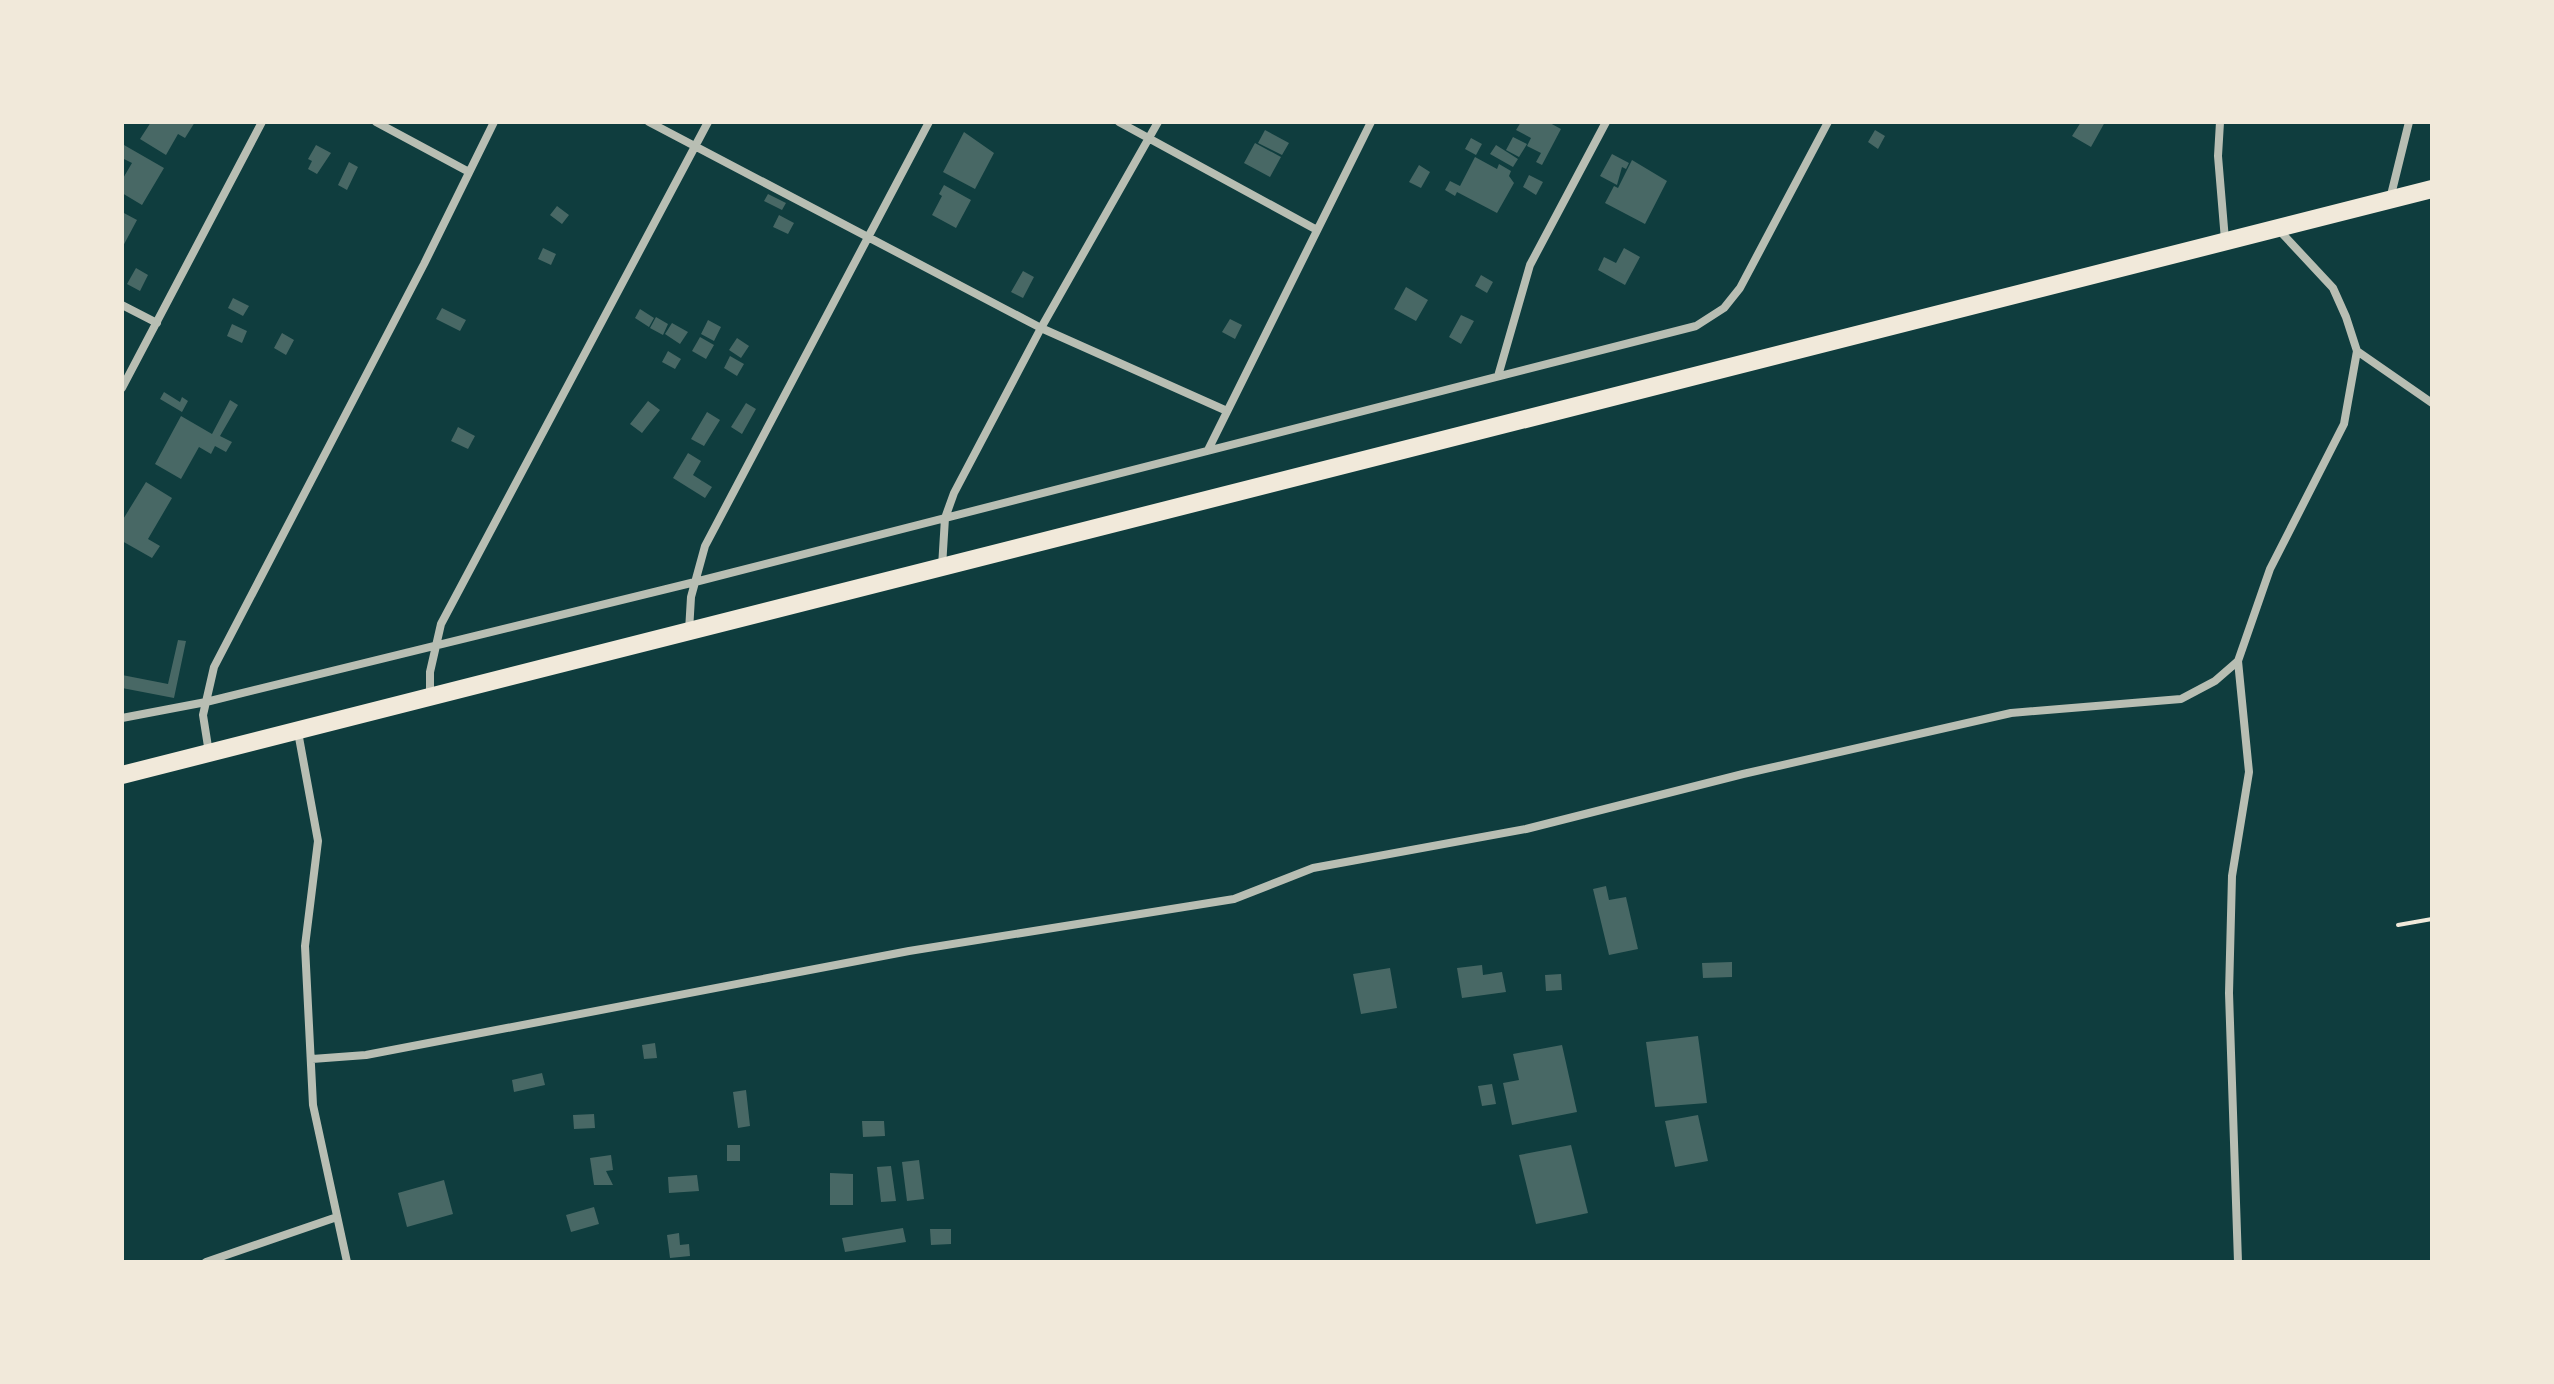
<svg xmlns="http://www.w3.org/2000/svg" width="2554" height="1384" font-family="Inter,sans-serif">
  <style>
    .building { fill: #486865 }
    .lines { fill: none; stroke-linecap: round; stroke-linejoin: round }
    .path { stroke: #f1e9da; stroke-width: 4 }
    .minor { stroke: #b8beb3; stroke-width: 8 }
    .trunk { stroke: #f1e9da; stroke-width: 18 }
  </style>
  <rect width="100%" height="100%" fill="#0f3d3e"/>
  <!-- building -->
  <path class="building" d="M151,122H195L185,138L178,134L166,155L140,139Z
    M1521,122H1548L1561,129L1542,165L1536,162L1541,153L1527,146L1531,138L1516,130Z
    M2081,122H2105L2091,147L2072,136Z
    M1265,130L1289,143L1282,155L1258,143Z
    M1875,130L1885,136L1878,149L1868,142Z
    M964,132L994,153L975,189L943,172Z
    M1513,137L1527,144L1519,157L1506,150Z
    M1471,138L1482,144L1476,155L1465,149Z
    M1255,143L1281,157L1270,177L1244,163Z
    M124,145L164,168L142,205L122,193V180L132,163L122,158Z
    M316,145L331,153L317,174L308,169L312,161L308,159Z
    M1496,145L1518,159L1513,167L1490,154Z
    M1612,154L1629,163L1626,169L1622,167L1617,185L1600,176Z
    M1475,157L1497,169L1499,164L1511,171L1509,176L1514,183L1497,213L1457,192L1455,196L1445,190L1450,181L1460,186Z
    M1632,160L1667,181L1645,224L1605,203L1614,186L1618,188Z
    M349,162L358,167L347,190L338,185Z
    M1419,165L1430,172L1421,188L1409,182Z
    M1529,175L1543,182L1536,195L1523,187Z
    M944,185L971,200L956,228L932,215L942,196L939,194Z
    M768,194L786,203L782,210L764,201Z
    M557,206L569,215L562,224L550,215Z
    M122,212L137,220L122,248Z
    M779,215L794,223L788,234L773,227Z
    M543,248L556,254L551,265L538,259Z
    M1624,248L1640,257L1625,285L1598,270L1604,257L1616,263Z
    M136,268L148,275L140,291L127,284Z
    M1023,271L1034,277L1023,298L1011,292Z
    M1481,275L1493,282L1487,293L1475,286Z
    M1406,287L1428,300L1416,321L1394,309Z
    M233,298L249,306L243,316L228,308Z
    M442,308L466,320L460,331L436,319Z
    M640,309L654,318L649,327L635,318Z
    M1461,315L1474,321L1461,344L1449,337Z
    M656,317L668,324L663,335L650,328Z
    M1230,319L1242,325L1235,339L1222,332Z
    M708,320L721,327L714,341L701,334Z
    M672,323L688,332L680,344L665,334Z
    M232,324L247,331L242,343L227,336Z
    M282,333L294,340L286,355L274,348Z
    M700,337L714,345L706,359L692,351Z
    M737,338L749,346L741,358L729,350Z
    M668,351L681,359L675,369L662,362Z
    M730,356L744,364L737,376L724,368Z
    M164,392L180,402L182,397L188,401L182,412L160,399Z
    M230,400L238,405L220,436L232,442L226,452L215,446L211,454L199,447L181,479L155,464L181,416L212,434Z
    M648,401L660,410L642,433L630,424Z
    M746,403L756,409L742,434L731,427Z
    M707,412L720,420L704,446L691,439Z
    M458,427L475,436L468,449L451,441Z
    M688,453L701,461L693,475L712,487L705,498L673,478Z
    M146,482L172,498L148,539L160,546L152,558L122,541V521Z
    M178,640L186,641L174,698L122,688V675L168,684Z
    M1606,886L1609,900L1626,897L1638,949L1609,955L1593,889Z
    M1732,962V977L1703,978L1702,963Z
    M1482,965L1483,975L1502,972L1506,992L1462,998L1457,968Z
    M1390,968L1397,1008L1361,1014L1353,974Z
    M1561,974L1562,990L1546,991L1545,975Z
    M1698,1036L1707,1103L1655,1107L1646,1042Z
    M655,1043L657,1058L644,1059L642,1045Z
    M1562,1045L1577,1112L1512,1125L1503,1083L1519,1080L1513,1054Z
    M542,1073L545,1085L514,1092L512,1080Z
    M1492,1084L1496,1104L1482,1106L1478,1086Z
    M746,1090L750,1126L738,1128L733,1092Z
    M594,1114L595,1128L574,1129L573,1115Z
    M1698,1115L1708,1161L1675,1167L1665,1121Z
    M862,1121H884L885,1136L863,1137Z
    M727,1145H740V1161H727Z
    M1571,1145L1588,1213L1536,1224L1519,1155Z
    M611,1155L613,1170L606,1171L613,1185H594L590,1158Z
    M919,1160L924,1199L907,1201L902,1162Z
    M891,1166L896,1201L881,1202L877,1167Z
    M830,1173L853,1174V1205H830Z
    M697,1175L699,1191L669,1193L668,1177Z
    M444,1180L453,1214L407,1227L398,1193Z
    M594,1207L599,1224L571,1232L566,1215Z
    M903,1228L906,1242L845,1252L842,1238Z
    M930,1229H951V1244L931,1245Z
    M679,1233L680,1245L689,1244L690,1256L670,1258L667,1235Z"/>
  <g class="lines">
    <!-- path -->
    <path class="path" d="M2398,925L2432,919"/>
    <!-- minor -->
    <path class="minor" d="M376,122L469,172
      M649,122L1041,328L1227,411
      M1119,122L1317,230
      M2220,122L2218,156L2225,240
      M2390,199L2409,122
      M122,305L157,323
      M2357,351L2432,403
      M1498,376L1530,265L1606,122
      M122,388L262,122
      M1208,450L1371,122
      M942,567L945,518L954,493L1041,328L1158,122
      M689,631L691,597L705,546L929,122
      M430,697V672L441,624L708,122
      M122,718L206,702L695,582L1696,326L1724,308L1740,288L1828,122
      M298,732L318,841L305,946L313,1105L347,1262
      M209,753L203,715L214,667L424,264L494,122
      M312,1059L366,1055L909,951L1234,899L1313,868L1526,829L1743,774L2011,713L2181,699L2215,681L2238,661L2270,569L2344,424L2357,351L2346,317L2333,288L2278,229
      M206,1262L337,1217
      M2238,1262L2229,993L2232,876L2249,772L2238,661"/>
    <!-- trunk -->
    <path class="trunk" d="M122,775L2432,189"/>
  </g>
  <!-- border -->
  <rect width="2554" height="1384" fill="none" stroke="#f1e9da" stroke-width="248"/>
</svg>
